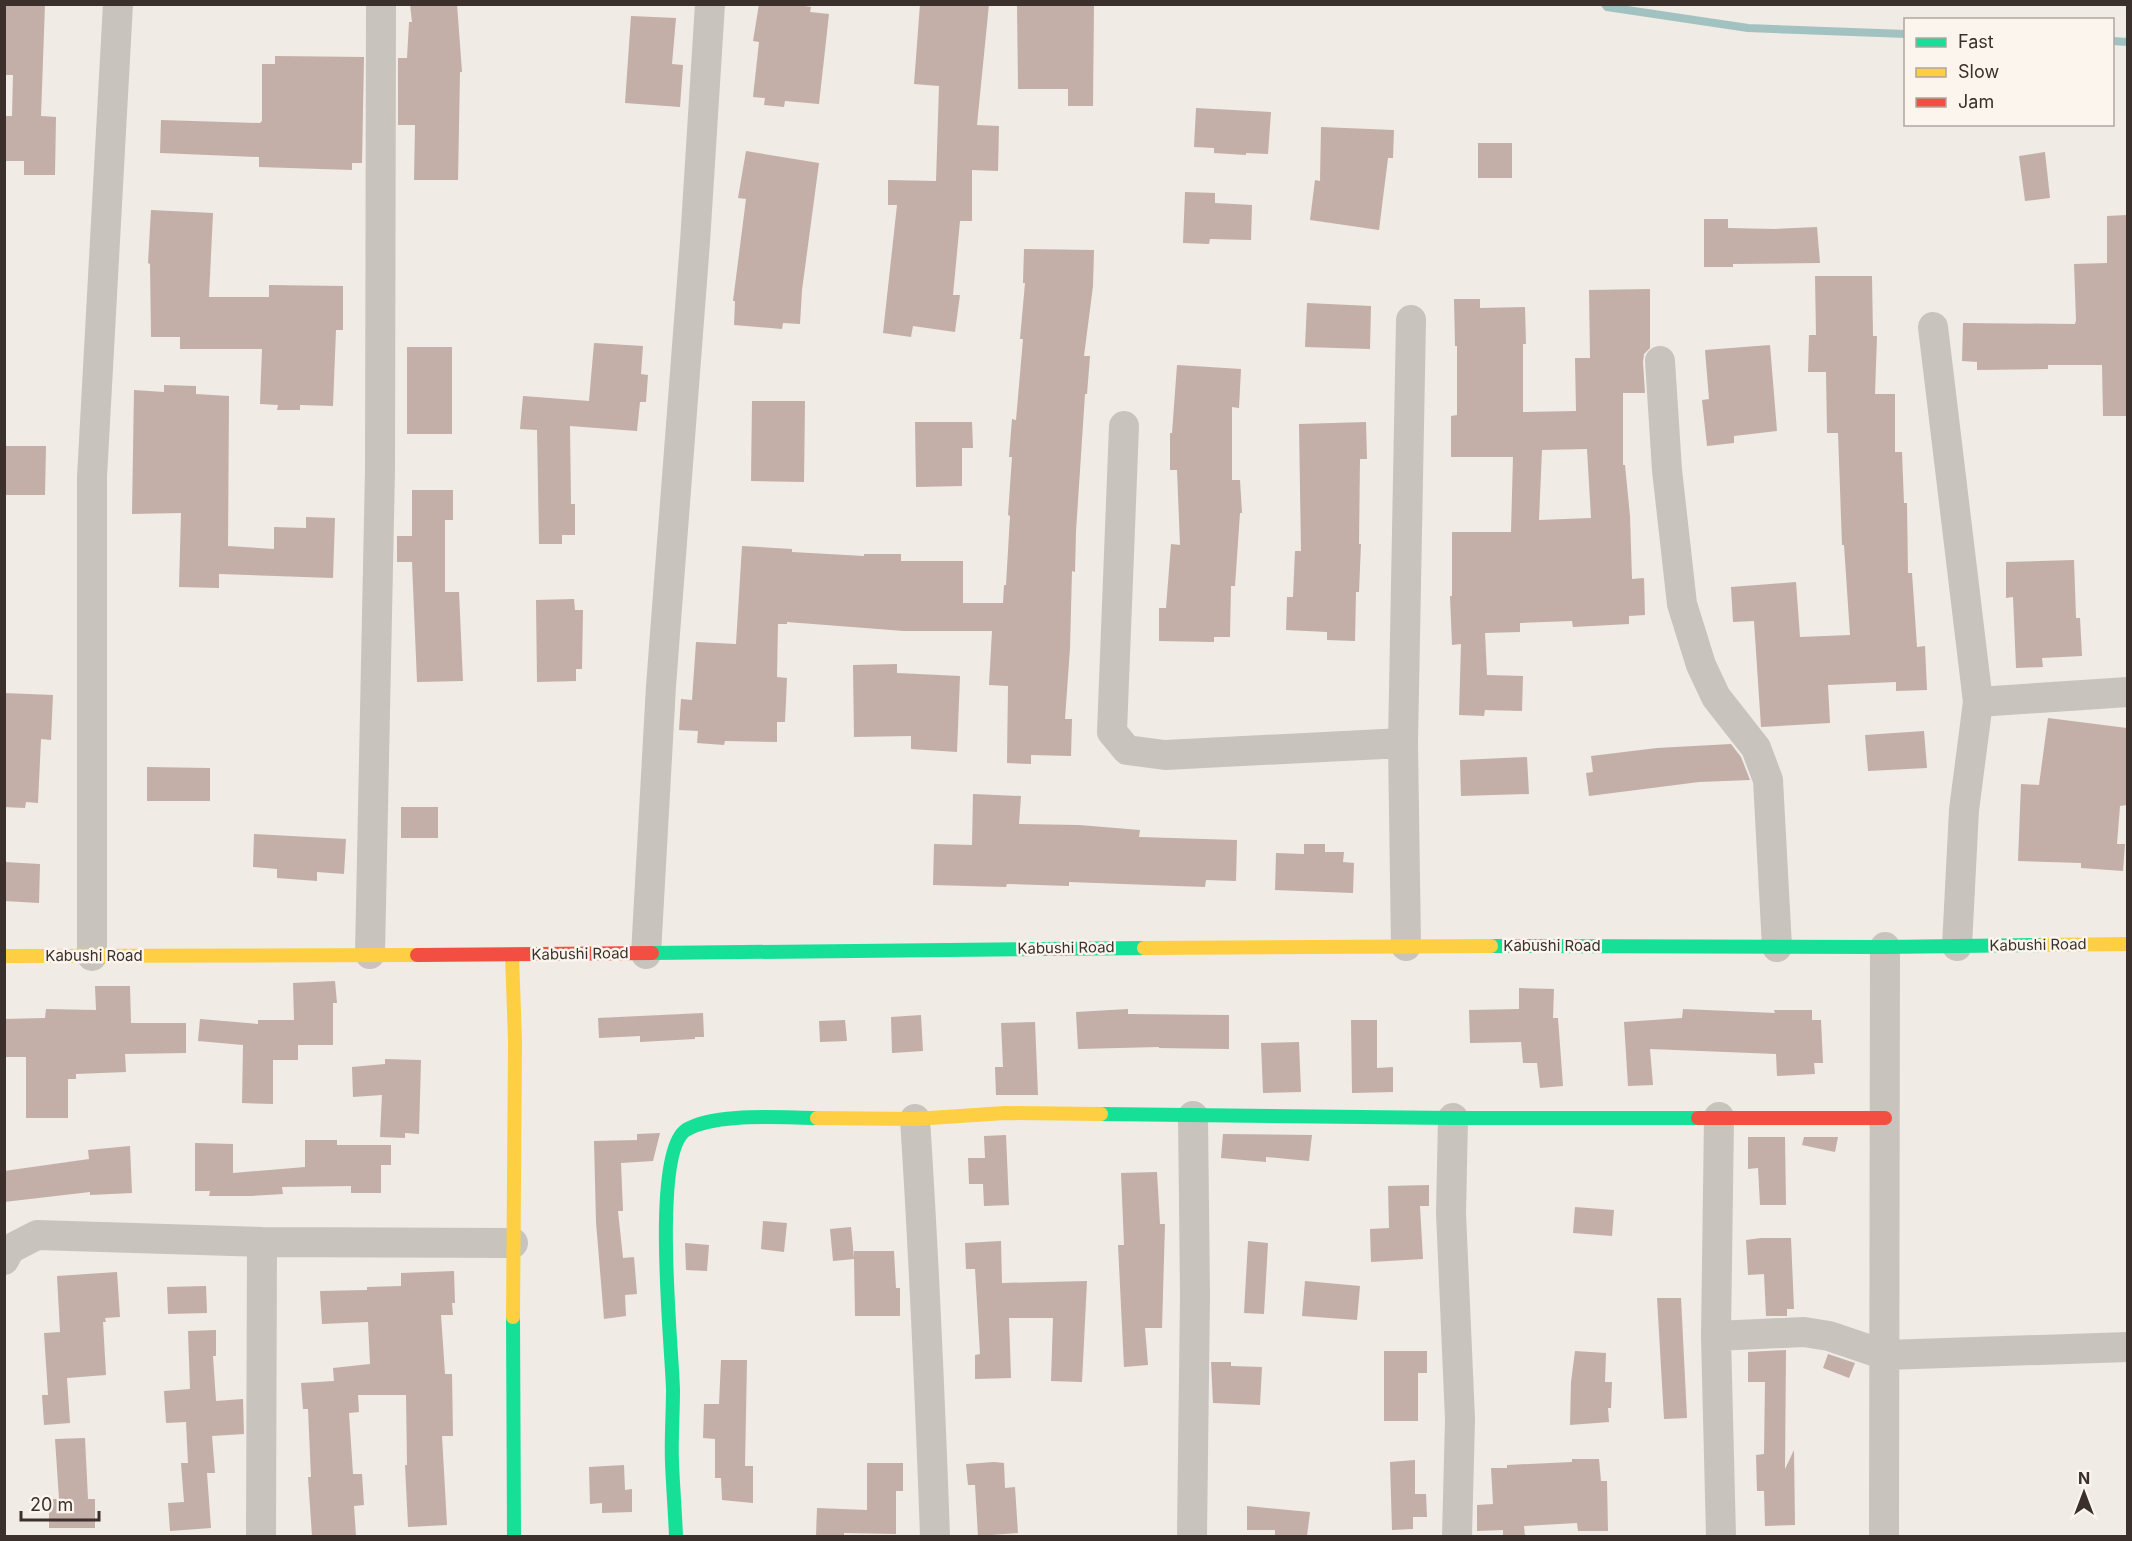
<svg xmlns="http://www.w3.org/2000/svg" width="2132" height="1541" font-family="Inter,sans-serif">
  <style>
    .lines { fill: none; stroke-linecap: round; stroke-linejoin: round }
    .stream { stroke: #a1c2c1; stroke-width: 8 }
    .building { fill: #c3afa7; fill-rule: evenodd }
    .street { stroke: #c9c3be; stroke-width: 30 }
    .fast { stroke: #16e098; stroke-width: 14 }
    .slow { stroke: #ffcf43; stroke-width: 14 }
    .jam { stroke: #f24e42; stroke-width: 14 }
    .labels { text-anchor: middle; stroke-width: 5; stroke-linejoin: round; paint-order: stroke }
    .street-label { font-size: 15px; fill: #3b302b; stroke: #fbf5ee }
  </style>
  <rect width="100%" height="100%" fill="#f0ebe5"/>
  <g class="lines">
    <!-- stream -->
    <path class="stream" d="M1605,4L1607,7L1748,28L1906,34
      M2112,41L2128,42"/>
  </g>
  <!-- building -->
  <path class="building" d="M4,4H45L41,116L56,117L55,175H24V161H4V116H12L13,75H4Z
    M410,4H457L462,72H460L458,180H414L415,125H398V58H407L409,22H412Z
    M759,4H791L811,7L810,12L829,14L819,104L785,101L784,107L764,105L765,98L753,97L759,42L753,41Z
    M920,4H989L977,125L999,126L998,171L972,170V221H960L953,295H960L955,332L913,326L911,337L883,333L897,205H888V180L936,181L939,86L914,84Z
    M1017,4H1094L1093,106H1068V89H1018Z
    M631,16L676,18L672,64L683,65L680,107L625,103Z
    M275,56L364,57L362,163H352V170L259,167V157L160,153L161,120L260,123L262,121V64H275Z
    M1196,108L1271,112L1268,154L1246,153V155L1214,153V148L1194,147Z
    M1321,127L1394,130L1393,158H1388L1379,230L1310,220L1315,180L1320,181Z
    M1478,143H1512V178H1478Z
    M746,151L819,163L802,290L800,324L783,323L782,329L734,325L735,301H733L746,199L738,198Z
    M2045,152L2050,198L2025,201L2019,156Z
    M1185,192L1215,193V203L1252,205L1251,240L1210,239L1209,244L1183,243Z
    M151,210L213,213L209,297H269V285L343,286V330H336L333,406L300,405V410H277L278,405L260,404L262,349H180V337H151L150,264L148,263Z
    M2127,215V416H2103L2102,365H2048V369L1977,370V362L1962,361L1963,323L2075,324L2076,320L2074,264L2107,263V216Z
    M1704,219H1728V228L1774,229L1817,227L1820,263L1733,264V267H1704Z
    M1024,249L1094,250L1093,286L1084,356H1090L1087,394H1085L1076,531L1075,572L1072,571L1070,648L1065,719H1072L1071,756L1031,755V764L1007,763L1008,686L989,685L992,631H904L787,622V624H778L777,677L787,678L785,722H777V742L725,741L724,745L697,743L698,731L679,730L681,699L692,700L696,642L736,644L742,546L792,549V552L864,556V554H901V561H963V603H1003L1004,585H1006L1010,516L1008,515L1012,457H1009L1012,419L1016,420L1023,339H1020L1025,283H1023Z
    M1815,276H1872L1873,336H1877L1875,394H1895V452H1902L1904,503H1907L1908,573H1912L1917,647L1925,646L1927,690L1896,691V682L1828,685L1830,723L1761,727L1754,621L1733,622L1731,587L1796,582L1800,637L1850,635L1844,545H1842L1838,433H1827L1826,372H1808L1809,335H1816Z
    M1650,289V348L1644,354L1643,362L1645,393H1623V465H1625L1630,516L1632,579L1644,578L1645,615L1629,616V624L1573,627L1572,621L1520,623V632L1485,633L1487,675L1523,676L1522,711L1485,710L1484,716L1459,715L1461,644L1452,645L1450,596H1452V532H1511L1513,457H1451V416L1457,415V346H1455L1454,299H1480V308L1525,307L1526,344H1523V412L1576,411L1575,358H1590L1589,290ZM1587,449L1591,518L1539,520L1542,450Z
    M1307,303L1371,306L1370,349L1305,347Z
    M594,343L643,346L641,374L648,375L646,402H640L637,431L570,426L571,504H575V535H562V544H539L537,430L520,429L523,396L589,401Z
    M1770,345L1777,431L1734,436V443L1707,446L1702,400L1709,399L1705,350Z
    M407,347H452V434H407Z
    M1177,365L1241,369L1239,408L1232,407V480H1240L1242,513H1240L1235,586H1231L1230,637H1214V642L1159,641V608H1166L1171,544L1180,545L1177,470H1170V433H1172Z
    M164,385L196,386V394L229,396L228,546L274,549V527L306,528V517L335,518L333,578L219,574V588L179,587L181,513L132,514L134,390L164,392Z
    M752,401H805L804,482L751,481Z
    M915,422H972L973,448H962V486L916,487Z
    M1366,422L1367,459H1360L1359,544H1361L1359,592H1356L1355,641L1327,640V632L1286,630L1287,597H1293L1295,551H1301L1299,424Z
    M4,446H46L45,495H4Z
    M412,490H453V520H445V592H459L463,681L417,682L412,562H397V536H412Z
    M2074,560L2076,618H2080L2082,656L2042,658L2043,667L2016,668L2013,597L2006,598V562Z
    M574,599L575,610H583L582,669H576V681L537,682L536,600Z
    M897,664V673L960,676L957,752L911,749V736L854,737L853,665Z
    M4,693L53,695L51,740L41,739L38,803L26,802L25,808L4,807Z
    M2048,718L2127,728V805L2120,806L2117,844H2125L2123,871L2081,868V863L2018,861L2021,784L2039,785Z
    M1924,731L1927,768L1868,771L1865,735Z
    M1731,744L1741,757L1750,780L1699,782L1589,796L1586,773L1593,772L1591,756L1657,748Z
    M1527,757L1529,794L1461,796L1460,760Z
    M147,767L210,768V801H147Z
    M973,794L1021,796L1019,824L1079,825L1140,830L1139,837L1237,840L1236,881L1206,880L1205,887L1069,882V886L1007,884L1006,887L933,885L934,844L972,845Z
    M401,807H438V838H401Z
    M254,834L346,839L344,874L317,872V881L277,878V869L253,867Z
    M1304,844H1325V852H1344L1343,862L1354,863L1353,893L1275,890L1276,853L1304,854Z
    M4,862L40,864L39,903L4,901Z
    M335,981L337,1003H333V1045H298V1060H273V1104L242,1103L243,1045L198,1041L200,1019L258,1024V1020H294L293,983Z
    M95,986H130L131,1023H186V1053L125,1054L126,1072L76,1074V1079H68V1118H26V1057H4V1019L45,1018L46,1009L96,1010Z
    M1519,988L1554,989L1553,1018H1558L1563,1086L1540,1088L1537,1063H1523L1521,1042L1470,1043L1469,1010L1519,1009Z
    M1128,1009V1014L1229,1015V1049L1159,1048V1047L1078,1049L1076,1012Z
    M1683,1009L1775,1013L1774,1010H1812V1020H1821L1823,1063H1814L1815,1074L1777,1076L1776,1054L1650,1049L1653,1085L1628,1086L1624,1022L1682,1018Z
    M703,1013L704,1037H695V1039L640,1042V1036L599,1038L598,1018Z
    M921,1015L923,1051L892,1053L891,1017Z
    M845,1020L847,1041L820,1042L819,1021Z
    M1351,1020H1377V1068L1393,1067V1092L1352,1093Z
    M1035,1022L1038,1095H996L995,1067H1003L1001,1023Z
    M1299,1042L1301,1092L1263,1093L1261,1043Z
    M385,1059L421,1060L419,1134L405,1133V1138L380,1137L382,1095L353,1097L352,1067L385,1064Z
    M660,1133L653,1161L621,1163L623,1211H618L623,1258L634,1257L637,1294L625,1295L626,1316L604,1319L596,1222L594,1141L637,1140V1134Z
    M1223,1134L1312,1135L1309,1161L1266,1157V1162L1221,1158Z
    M1006,1135L1009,1205L984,1206L983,1184H969L968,1158H985L984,1136Z
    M1748,1137H1785L1786,1205H1760L1758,1168L1748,1169Z
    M1804,1137H1838L1835,1152L1802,1145Z
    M305,1140H337V1145H391V1165H381V1193H351V1186L282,1187L283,1194L250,1196H209L210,1191H195V1143L233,1144V1173L305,1167Z
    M130,1146L132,1193L90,1195V1192L4,1202V1171L89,1159L88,1150Z
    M1157,1172L1160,1224H1165L1162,1328H1145L1148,1365L1124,1367L1118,1245H1124L1121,1173Z
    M1429,1185V1206H1420L1423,1259L1371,1262L1370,1229L1389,1228L1388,1186Z
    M1575,1207L1614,1210L1612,1236L1573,1233Z
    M763,1221L787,1223L784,1252L761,1249Z
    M851,1227L854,1258V1251H894L896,1288H900V1316H855L854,1259L833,1261L830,1229Z
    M1761,1238H1791L1794,1309H1787V1316H1766L1764,1274L1748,1275L1746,1240Z
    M1001,1241L1002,1283L1087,1281L1082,1382L1051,1381L1053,1318H1009L1011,1378L975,1379V1355L980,1354L975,1269H966L965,1243Z
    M1248,1241L1268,1243L1264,1314L1244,1313Z
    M685,1243L709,1245L707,1271L686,1270Z
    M454,1271L455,1303H452L453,1315H441L445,1374H452L453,1436H442L447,1525L408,1527L405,1465H407L406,1395H358L359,1412L349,1413L353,1474H362L364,1505L354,1506L356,1536H312L308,1477H311L308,1409H303L301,1383L334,1381L333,1368L370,1364L368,1322L322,1324L320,1291L367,1290V1287L401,1286V1273Z
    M117,1272L120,1317L105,1318L106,1322H103L106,1375L67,1378L70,1423L44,1425L42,1395H48L44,1333L60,1332L57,1276Z
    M1305,1281L1360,1286L1357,1320L1302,1316Z
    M206,1286L207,1313L168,1314L167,1287Z
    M1657,1298H1681L1687,1418L1664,1419Z
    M216,1330V1356H213L216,1401L243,1399L244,1434L212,1436L215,1473H207L211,1528L170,1531L168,1503L184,1502L181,1463H188L186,1422L166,1423L164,1391L190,1389L188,1331Z
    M1786,1350L1785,1469L1794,1450L1795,1525L1765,1526L1764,1491H1757L1756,1455L1764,1454L1765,1382H1748V1352Z
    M1384,1351H1427V1373H1418V1421H1384Z
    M1575,1351L1606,1353L1605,1382H1612L1611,1408H1608L1609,1422L1570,1425L1571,1382Z
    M1828,1354L1855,1363L1849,1378L1823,1368Z
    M721,1360H747L745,1466H753V1503L722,1500L721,1478H715V1439L703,1438L704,1404H719Z
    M1211,1362H1231V1366L1262,1367L1260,1405L1213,1403Z
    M85,1438L88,1499H95V1528H49V1499H59L55,1439Z
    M1572,1459H1599L1601,1481H1607L1608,1531H1578L1577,1523L1524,1526L1525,1536H1503V1530L1477,1531V1505L1493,1504L1491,1468H1507V1465L1572,1462Z
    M1415,1460V1494H1426L1427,1517H1413V1529L1392,1530L1390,1462Z
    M994,1462L1004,1463L1005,1488L1015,1487L1018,1533L978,1536L975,1485H968L966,1464Z
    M867,1463H903V1491H896V1534L844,1533V1536H816L817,1508L867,1510Z
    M624,1465L625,1490L632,1489V1512L602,1513V1503L590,1504L589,1467Z
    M1247,1506L1310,1512L1307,1536H1275V1530H1247Z"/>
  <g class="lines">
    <!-- street -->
    <path class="street" d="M1933,327L1978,702L1964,810L1957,946
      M1660,361L1667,470L1682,604L1701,665L1716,697L1756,748L1768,780L1777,947
      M1124,426L1112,732L1127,750L1165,755L1403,743
      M1978,702L2128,692
      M1406,946L1403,743L1411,320
      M370,954L380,470L381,4
      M646,954L661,686L695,242L710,4
      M92,956V477L118,4
      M1719,1117L1716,1336L1721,1536
      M1453,1118L1451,1213L1460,1419L1457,1536
      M915,1119C924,1258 930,1397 935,1536
      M4,1260L10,1249L37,1235L262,1242L513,1243
      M1716,1336L1804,1332L1829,1336L1885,1355L2128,1347
      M261,1536L262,1242
      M1192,1536L1195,1295L1193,1116
      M1884,1536L1885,947"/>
    <!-- fast -->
    <path class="fast" d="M1491,946L1885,947L2043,945
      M652,953L1144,948
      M1101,1114L1453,1118H1698
      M513,1317L514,1536
      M676,1536C675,1512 673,1487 672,1463C671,1439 673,1414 673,1390C672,1347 651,1153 686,1130C715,1112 783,1118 817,1118"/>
    <!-- slow -->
    <path class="slow" d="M2043,945L2128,944
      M1144,948L1491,946
      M512,955L515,1041L513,1317
      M4,956L417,955
      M817,1118L915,1119L1005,1113L1101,1114"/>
    <!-- jam -->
    <path class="jam" d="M417,955L652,953
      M1698,1118H1885"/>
  </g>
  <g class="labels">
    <!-- street labels -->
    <g class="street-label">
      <text transform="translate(2038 945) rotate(-1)" y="5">Kabushi Road</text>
      <text x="1552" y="951">Kabushi Road</text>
      <text transform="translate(1066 948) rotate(-1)" y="5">Kabushi Road</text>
      <text transform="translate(580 954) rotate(-1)" y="5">Kabushi Road</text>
      <text x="94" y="961">Kabushi Road</text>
    </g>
  </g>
  <!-- border -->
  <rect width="2132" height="1541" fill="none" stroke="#3b302b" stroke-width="12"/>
  <!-- legend -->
  <rect x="1904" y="18" width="210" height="108" fill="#fbf5ee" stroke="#aea6a0" stroke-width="1.5"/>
  <rect x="1916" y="38" width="30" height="9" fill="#16e098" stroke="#aea6a0" stroke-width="1.5"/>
  <text x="1958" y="48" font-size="18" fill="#3b302b">Fast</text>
  <rect x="1916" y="68" width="30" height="9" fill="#ffcf43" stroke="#aea6a0" stroke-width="1.5"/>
  <text x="1958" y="78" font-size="18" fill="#3b302b">Slow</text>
  <rect x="1916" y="98" width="30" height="9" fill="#f24e42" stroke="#aea6a0" stroke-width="1.5"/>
  <text x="1958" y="108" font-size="18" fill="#3b302b">Jam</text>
  <!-- north arrow -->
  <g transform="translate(2084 1493)" stroke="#fbf5ee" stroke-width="4.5" paint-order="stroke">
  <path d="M0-4.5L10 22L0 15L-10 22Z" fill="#3b302b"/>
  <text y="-9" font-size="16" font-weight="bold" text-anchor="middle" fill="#3b302b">N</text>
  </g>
  <!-- scale -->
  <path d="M21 1511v9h78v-9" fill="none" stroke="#3b302b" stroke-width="3"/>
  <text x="30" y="1511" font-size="18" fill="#3b302b" stroke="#fbf5ee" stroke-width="4.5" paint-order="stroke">20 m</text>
</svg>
